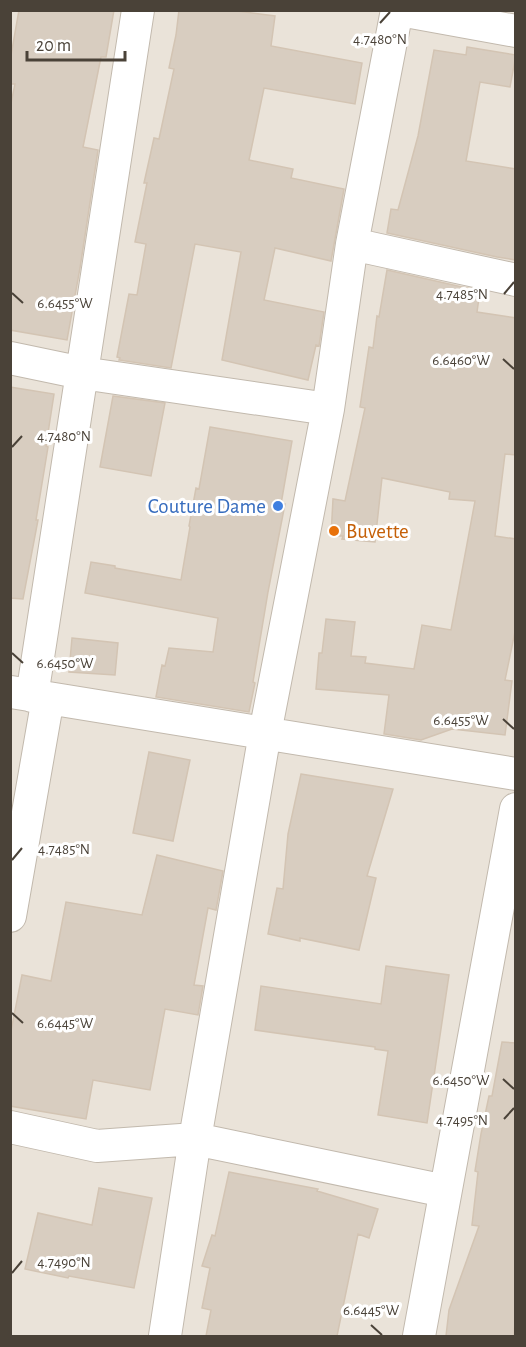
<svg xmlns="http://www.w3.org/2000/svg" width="526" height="1347" font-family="'Alegreya Sans',sans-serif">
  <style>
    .residential { fill: #eae3d9 }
    .building { fill: #d8cdc0; stroke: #d3c4b3; stroke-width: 1.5 }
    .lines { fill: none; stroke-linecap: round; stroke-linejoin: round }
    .street-casing { stroke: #c2b9ad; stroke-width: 34 }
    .street { stroke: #fff; stroke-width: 32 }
    .ticks { fill: none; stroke: #4a4238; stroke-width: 2 }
    .shop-dot { fill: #3f7fe0; stroke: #fff; stroke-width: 2 }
    .food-dot { fill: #e8710a; stroke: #fff; stroke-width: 2 }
    .labels { text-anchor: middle; stroke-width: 6; stroke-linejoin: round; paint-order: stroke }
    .shop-label { font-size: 21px; fill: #366cbe; stroke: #fff; text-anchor: end }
    .food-label { font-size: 21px; fill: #c56008; stroke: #fff; text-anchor: start }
    .ticks-label { font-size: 15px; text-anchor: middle; fill: #4a4238; stroke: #fff; stroke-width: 6; stroke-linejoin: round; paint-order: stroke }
  </style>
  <rect width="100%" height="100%" fill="#f6f2eb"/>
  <!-- residential -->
  <path class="residential" d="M11,11H515V1336H11Z"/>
  <!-- building -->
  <path class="building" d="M19,10H114L106,57H101L83,147L98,150L80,268L67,340L10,330V108L15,84H10V61Z
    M179,10H230L275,16L271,46L362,63L355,104L264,88L249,160L293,169L291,178L344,189L331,261L275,248L264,300L324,312L319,346L316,345L308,380L222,360L241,252L195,244L171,368L119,360L120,358L117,357L129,294L137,295L146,244L135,242L147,183H144L154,138L159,139L174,69L169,68L176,35Z
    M467,47L516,55L510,87L480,82L466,161L516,169V260L497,257L387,233L391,209L398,210L418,136L434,50L466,55Z
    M387,270L480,291L477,312L516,318V455L505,454L495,536L516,539V627L505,680L512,681L505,735L452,729L421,740L384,734L389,695L316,689L319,653H322L326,619L355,622L351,656L366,657L365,663L414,669L422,625L451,630L475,501L449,499L450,492L382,478L375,542L342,539L343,536H331L333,499L345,501L365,408L360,407L369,347L373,348L377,316L379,317Z
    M10,387L54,394L46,446L48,447L36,520H38L23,599L10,598Z
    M113,396L165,403L151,476L100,467Z
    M210,427L292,441L281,504H285L268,592L253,682L255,683L249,712L156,697L162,665L165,666L169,648L213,652L218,618L85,593L91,562L115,566V568L181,580L190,527L189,526L196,488L199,489Z
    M72,638L118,643L115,675L69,672Z
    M149,752L190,760L173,841L133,833Z
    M301,774L393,789L367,876L376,878L359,950L300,938V941L268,934L277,888L283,889L288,834Z
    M157,855L223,871L216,910L208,908L194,985L203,986L198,1015L165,1009L150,1090L93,1080L86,1119L10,1106V1036L22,975L51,981L66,902L142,915Z
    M386,966L449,975L427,1123L378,1115L388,1051L375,1049V1047L255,1030L261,986L381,1004Z
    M502,1042L516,1043V1307L514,1336H446L449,1310L479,1226L472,1225L478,1172L475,1171L481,1134L489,1096H492Z
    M229,1172L318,1189L317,1191L378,1209L369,1238L358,1234L337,1336H206L211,1310L202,1308L210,1268L202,1266L212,1235L215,1236Z
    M99,1188L152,1198L134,1288L69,1276L68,1278L25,1269L38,1213L92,1225Z"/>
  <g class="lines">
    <defs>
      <path id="street" d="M400,10L516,31
        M352,244L516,280
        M10,358L82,373L328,409
        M11,692L516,774
        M32,696L138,10
        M10,916L48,698
        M10,1127L97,1146L195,1139L445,1191
        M165,1336L195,1139L265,733L328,409L352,244L397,10
        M419,1336L516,809"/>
    </defs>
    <!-- street casing -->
    <use href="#street" class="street-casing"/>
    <!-- street -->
    <use href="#street" class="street"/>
  </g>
  <!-- ticks -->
  <path class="ticks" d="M380,23L390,12M12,293L23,303M504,294L514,282M503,359L514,369M12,447L22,436M12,653L23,663M503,719L514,729M12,860L22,848M12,1013L23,1023M503,1079L514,1089M504,1119L514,1108M12,1273L22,1261M371,1325L382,1335"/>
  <!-- markers -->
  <circle class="shop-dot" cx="278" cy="506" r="6"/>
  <circle class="food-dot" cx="334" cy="531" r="6"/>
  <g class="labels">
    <!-- shop labels -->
    <g class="shop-label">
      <text x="266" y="513">Couture Dame</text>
    </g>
    <!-- food labels -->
    <g class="food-label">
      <text x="346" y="538">Buvette</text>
    </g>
  </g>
  <g class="ticks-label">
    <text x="380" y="44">4.7480°N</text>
    <text x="462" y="299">4.7485°N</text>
    <text x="65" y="308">6.6455°W</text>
    <text x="461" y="365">6.6460°W</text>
    <text x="64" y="441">4.7480°N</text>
    <text x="65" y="668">6.6450°W</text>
    <text x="461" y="725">6.6455°W</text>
    <text x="64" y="854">4.7485°N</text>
    <text x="65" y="1028">6.6445°W</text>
    <text x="461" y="1085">6.6450°W</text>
    <text x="462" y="1125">4.7495°N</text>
    <text x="64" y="1267">4.7490°N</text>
    <text x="371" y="1315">6.6445°W</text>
  </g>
  <!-- border -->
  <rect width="526" height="1347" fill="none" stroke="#4a4238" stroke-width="24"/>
  <!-- scale -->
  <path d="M27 51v9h98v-9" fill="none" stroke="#4a4238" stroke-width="3"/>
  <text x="36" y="51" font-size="18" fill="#4a4238" stroke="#ffffff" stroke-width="4.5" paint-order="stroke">20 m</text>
</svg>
